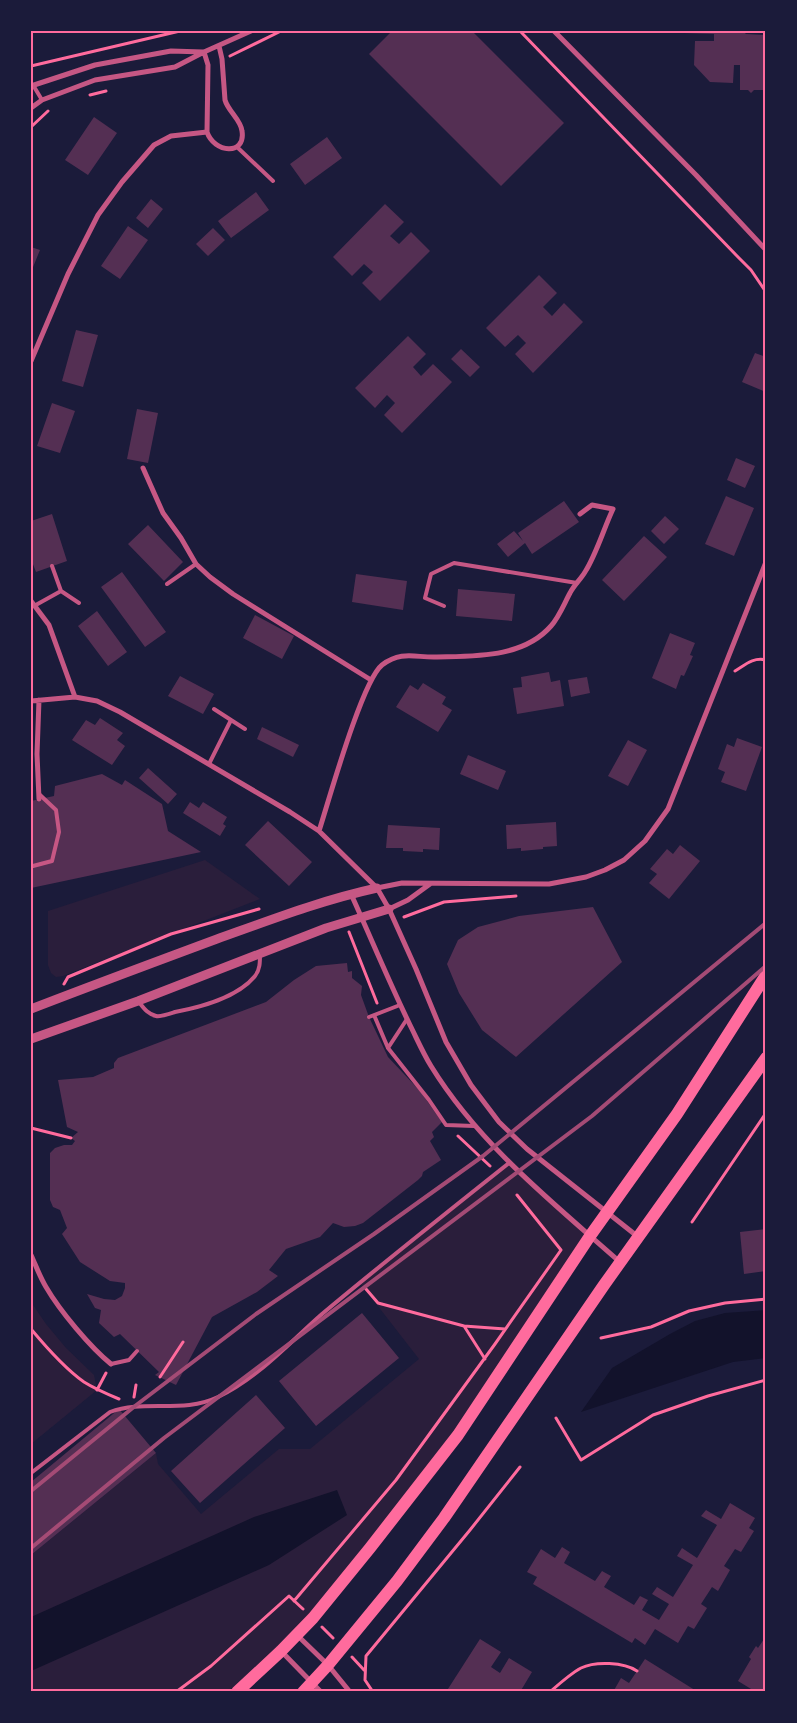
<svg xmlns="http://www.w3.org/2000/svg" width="797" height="1723" font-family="'Fira Sans',sans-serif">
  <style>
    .green { fill: #2a1e3b }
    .water { fill: #12122b }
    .building { fill: #542f53 }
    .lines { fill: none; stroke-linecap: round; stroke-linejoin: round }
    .path { stroke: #ff6b9d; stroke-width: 3 }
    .service { stroke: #c65784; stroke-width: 4 }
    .minor { stroke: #c65784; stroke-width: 5 }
    .tertiary { stroke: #c65784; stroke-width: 9 }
    .primary { stroke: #ff6b9d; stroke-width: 12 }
    .rail { stroke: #a44b75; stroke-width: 4 }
    .neatline { fill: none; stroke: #ff6b9d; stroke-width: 2 }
  </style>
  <rect width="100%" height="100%" fill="#1b1b3a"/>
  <!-- green -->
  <path class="green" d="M205,860L260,899L63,976L56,977L51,973L48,965V911Z
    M509,1163L590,1236L524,1336L370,1548L237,1692H31V1555L156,1453L158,1464L201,1514L279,1449H310L419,1359L360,1283Z
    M31,1302L46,1324L66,1348L94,1375L97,1390L31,1444Z"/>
  <!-- water -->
  <path class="water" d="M766,1310V1358L733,1362L581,1412L612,1368L670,1334L695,1321L725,1313Z
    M337,1490L347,1515L269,1565L31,1671V1617L254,1517Z"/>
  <!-- building -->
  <path class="building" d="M392,31H472L564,123L501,186L369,54Z
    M684,31H743L746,34L766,35L764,90H754L751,93L748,90H740V65H734L733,83L710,82L694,65L695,41H714V34L684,33Z
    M94,117L117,133L88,175L65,160Z
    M327,137L342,158L305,185L290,164Z
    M256,192L269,210L231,238L218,221Z
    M151,199L163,209L148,228L136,218Z
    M385,204L404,222L390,236L399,244L411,232L430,251L380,301L362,283L373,272L364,264L352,276L333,257Z
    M128,226L148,240L120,279L101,266Z
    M213,228L225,240L208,256L196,244Z
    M31,247L40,250L31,272Z
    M539,275L557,293L543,307L552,316L564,303L583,322L533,373L515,354L526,343L518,335L505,347L486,328Z
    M76,330L98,335L83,387L62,381Z
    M408,336L426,354L413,367L421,376L433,364L452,382L402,433L384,415L395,403L387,395L375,408L355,388Z
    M461,349L480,367L470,377L451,359Z
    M755,353L766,357V392L742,382Z
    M52,403L75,411L60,453L37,446Z
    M137,409L158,413L148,463L127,459Z
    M736,458L755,466L745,488L727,480Z
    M726,496L754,508L734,556L705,544Z
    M564,501L579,522L532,554L525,543L508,557L497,544L514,531L523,541L518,533Z
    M52,514L67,561L36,572L31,559V521Z
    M665,516L679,529L664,544L651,531Z
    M148,525L183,562L164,581L128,544Z
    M644,536L667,557L624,601L602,580Z
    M122,572L166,632L145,647L101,587Z
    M356,574L407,581L403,610L352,602Z
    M458,589L515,594L512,621L456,616Z
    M97,611L127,652L108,666L78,626Z
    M255,615L294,636L282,659L243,638Z
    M670,633L695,643L690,655L693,656L684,676L681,675L676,689L652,678Z
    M549,672L551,682L560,680L564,706L517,714L513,688L522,687L521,677Z
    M180,676L214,694L203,714L168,696Z
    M587,677L590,693L571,697L568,680Z
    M423,683L446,697L442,704L452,710L438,732L396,707L410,685L418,690Z
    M100,718L123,733L117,740L125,746L112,765L72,740L86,720L95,725Z
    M262,727L299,745L293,757L257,739Z
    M737,738L762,747L746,791L721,782L725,772L718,769L727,744L734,747Z
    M628,740L647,750L628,786L608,776Z
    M468,755L506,771L498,790L460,774Z
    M148,768L177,794L168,804L139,778Z
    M102,774L122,785L125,780L162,804L168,831L201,852L31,888V801L54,796L55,786Z
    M190,802L199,808L203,802L227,817L223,824L226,826L220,836L183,813Z
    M268,821L312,862L289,886L245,845Z
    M556,822L557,846L543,847V849L521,851V848L507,849L506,825Z
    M388,825L440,828L439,850L423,849V852L403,851V848H386Z
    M680,845L700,861L669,899L649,883L657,874L650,869L667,849L673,854Z
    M593,907L622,962L516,1057L482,1030L459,993L447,964L458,940L478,927L519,916Z
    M347,963L348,972L352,971V978L362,986L361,995L369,1017L388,1057L420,1091L442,1122L432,1132L434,1137L430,1141L441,1160L423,1172L422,1176L418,1180L363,1223L355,1226L344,1227L333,1223L320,1237L286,1249L269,1270L278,1276L257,1292L212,1317L176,1385L155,1375L159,1372L120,1334L114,1337L99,1323L101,1310L95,1308L87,1294L104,1299L115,1300L122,1296L125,1288V1283L110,1281L80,1262L62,1234L67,1228L60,1210L53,1207L50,1200V1153L55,1148L64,1145H72L75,1141L71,1138L78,1132L67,1127L58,1080L93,1077L114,1068V1063L118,1058L266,1002L294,980L316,966Z
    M766,1229V1271L744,1274L740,1232Z
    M362,1313L399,1358L316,1426L279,1381Z
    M256,1395L285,1428L200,1503L171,1471Z
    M119,1409L156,1453L31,1555V1482Z
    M730,1503L755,1518L749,1528L754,1531L741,1552L735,1549L724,1566L730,1570L718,1591L712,1587L701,1604L707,1608L694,1629L688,1626L678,1643L655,1629L645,1645L635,1638L632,1643L533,1584L537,1577L527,1572L541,1549L555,1558L562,1547L570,1552L564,1563L595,1581L602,1571L611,1576L604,1587L634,1605L640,1596L648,1600L642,1610L659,1620L669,1604L652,1594L657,1587L673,1597L693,1565L677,1556L682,1548L697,1558L717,1525L701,1516L706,1510L721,1519Z
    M766,1636V1692H756L738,1681L751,1659L749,1657L756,1646L758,1648Z
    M480,1639L501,1652L491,1667L500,1673L509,1658L532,1672L520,1692H446Z
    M645,1659L698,1692H613L621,1678L629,1683Z"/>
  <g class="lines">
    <!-- path -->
    <path class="path" d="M520,31L738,257L751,270L766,292
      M230,56L281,31
      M31,66L180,31
      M90,95L106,91
      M31,127L48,111
      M735,671C745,665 753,657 766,660
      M404,917L444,902L516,896
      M349,932L377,1003
      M64,984L68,977L171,934L259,909
      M31,1128L71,1138
      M458,1136L490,1166
      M692,1222L766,1113
      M366,1289L378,1303L464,1326L485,1359
      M464,1326L505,1329
      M31,1329C46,1347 64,1368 84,1382C95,1389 107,1394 119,1399
      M601,1338L651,1327L689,1311L725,1303L766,1299
      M160,1377L183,1342
      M97,1390L106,1373
      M134,1397L136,1385
      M556,1418L581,1460L653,1415L708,1396L766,1380
      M294,1601L396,1480L495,1344L561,1250L517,1195
      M322,1627L333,1638
      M352,1657L364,1670
      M176,1692L211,1666L289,1596L303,1609
      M373,1692L365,1680L366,1656L470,1530L520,1467
      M550,1692C559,1684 570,1674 581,1668C595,1661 624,1662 637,1671"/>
    <!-- service -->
    <path class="service" d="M33,85L42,100
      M237,147L273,181
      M167,584L196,564
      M61,591L79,603
      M34,606L61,591L52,566
      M444,606L425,598L431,574L454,563L577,583
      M214,709L231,720
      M209,764L231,720L245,729
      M33,866L52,861L59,832L56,810L39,794
      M138,1001C143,1007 147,1014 156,1016C161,1017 169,1014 175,1012C201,1007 237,998 255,976C260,970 260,962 260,954
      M374,1015L388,1048L429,1100L446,1125L474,1126
      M369,1017L400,1005
      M388,1048L407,1019
      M111,1364L129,1360L137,1351
      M31,1473L110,1412C144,1399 183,1414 218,1397C258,1378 289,1343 322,1314C383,1263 446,1213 509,1163"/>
    <!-- minor -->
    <path class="minor" d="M554,31L696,175L766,250
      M204,52L208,65L207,132C214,153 246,156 242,131C241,120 228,111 225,100L222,59L219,46
      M31,86L95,65L171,51L203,52
      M31,108L42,100L95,80L175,67L204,52L251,31
      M31,361L68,274L98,215L122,182L154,145L171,136L207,132
      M143,468L163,513L181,538L196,564L210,577L233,594L371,680
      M31,601L49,625L75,697
      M39,700L37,754L39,799
      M31,701L75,697L97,701L120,712L290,812L319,831L377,888L389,909L416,969L446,1042L471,1085L499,1122L527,1149L637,1236
      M319,831C329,800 362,681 382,665C402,650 416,658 437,657C475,656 523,658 551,626C559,617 564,604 570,593C574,585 581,579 585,572C596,555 604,528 613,509L592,505L580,514
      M377,888L402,883L549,884L586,877L605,870L624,860L645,841L668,809L766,562
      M351,894C371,938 389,982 410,1025C417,1039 423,1053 431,1066C479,1144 552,1202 620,1262
      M389,909L408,900L430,884
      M31,1255C36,1266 40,1277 46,1287C60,1311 90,1347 111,1364
      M297,1635L328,1665L350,1692
      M281,1651L321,1692"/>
    <!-- tertiary -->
    <path class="tertiary" d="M31,1009C93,985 155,962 217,939C270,920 322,900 377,888
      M31,1039L138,1001L326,928L389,909"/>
    <!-- primary -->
    <path class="primary" d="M237,1692L281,1651L313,1618L370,1548L458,1435L590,1236L677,1114L766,975
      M303,1692L328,1665L397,1581L444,1518L604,1285L766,1058"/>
    <!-- rail -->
    <path class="rail" d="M31,1491L135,1406L256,1314L374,1234L483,1156L766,923
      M31,1548L164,1438L592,1116L766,966"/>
  </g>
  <!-- border -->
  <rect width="797" height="1723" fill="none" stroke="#1b1b3a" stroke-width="65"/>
  <rect x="32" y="32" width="732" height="1658" class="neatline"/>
</svg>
